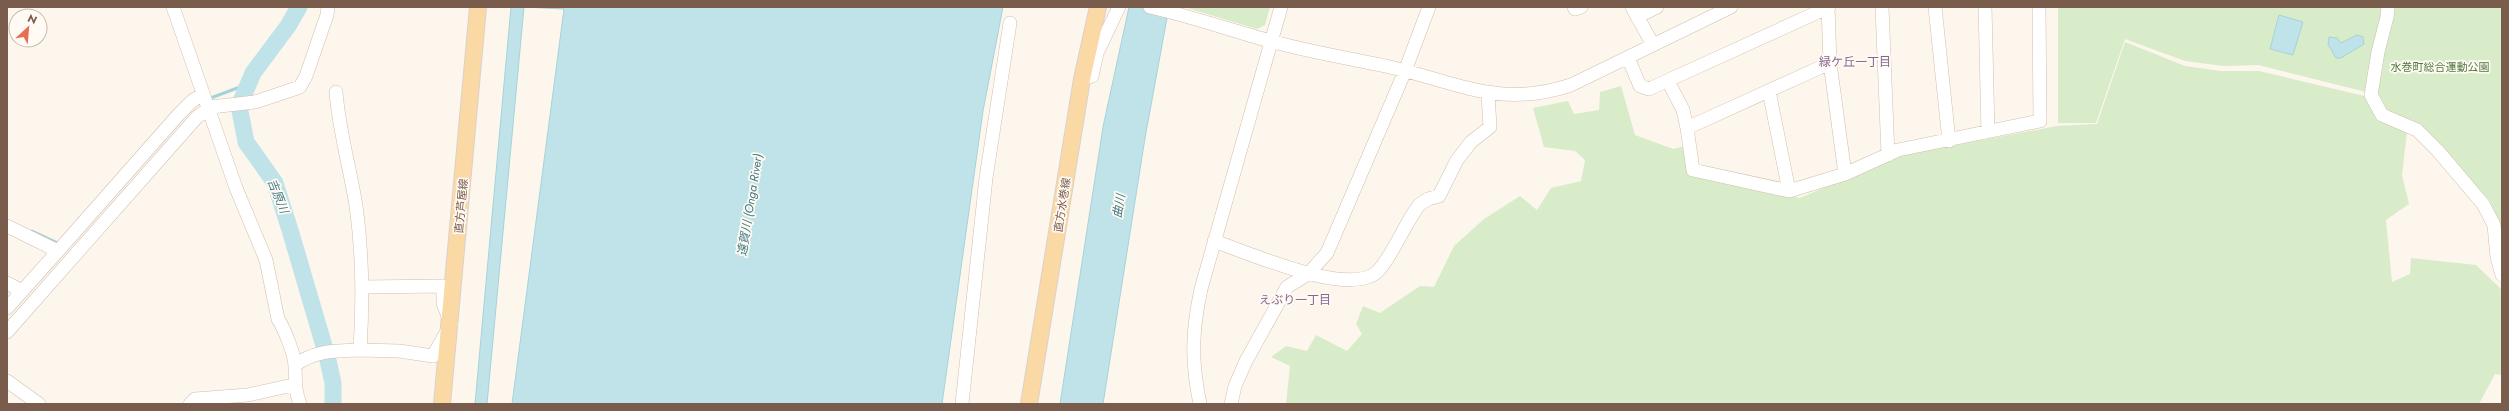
<svg xmlns="http://www.w3.org/2000/svg" width="2509" height="411" font-family="Jost,'Noto Sans JP',sans-serif">
  <style>
    .green { fill: #d8ecc9 }
    .water { fill: #bfe3e8; stroke: #a5d3da }
    .lines { fill: none; stroke-linecap: round; stroke-linejoin: round }
    .stream { stroke: #a5d3da; stroke-width: 3 }
    .river { stroke: #bfe3e8; stroke-width: 17 }
    .minor-casing { stroke: #d1beb0; stroke-width: 14 }
    .major-casing { stroke: #dad1cd; stroke-width: 18 }
    .minor { stroke: #fff; stroke-width: 13 }
    .major { stroke: #fbd9a5; stroke-width: 16 }
    .labels { text-anchor: middle; stroke-width: 3.5; stroke-linejoin: round; paint-order: stroke }
    .park-label { font-size: 11px; fill: #537a41; stroke: #fffaf3 }
    .street-label { font-size: 11px; fill: #7a5c4d; stroke: #fffaf3 }
    .neighbourhood-label { font-size: 12px; fill: #846695; stroke: #fffaf3 }
    .water-label { font-size: 12px; font-style: italic; fill: #437c86; stroke: #fffaf3 }
  </style>
  <rect width="100%" height="100%" fill="#fdf6ec"/>
  <!-- green -->
  <path class="green" d="M1184,7H1270L1265,25L1257,29Z
    M2058,7H2502V245L2500,225L2490,201L2420,124L2402,119L2385,110L2378,95L2258,65L2223,66L2185,61L2125,39L2096,123H2058Z
    M2125,42L2185,66L2221,71H2259L2369,97L2407,132L2402,175L2409,204L2386,220L2392,282L2410,274L2411,258L2476,265L2502,290V375L2495,374L2479,404H1286L1290,366L1271,357L1286,346L1307,351L1316,335L1347,351L1362,334L1356,324L1363,306L1380,313L1420,286L1434,287L1454,246L1484,219L1520,196L1537,210L1551,188L1581,181L1585,160L1575,151L1544,147L1533,108L1568,101L1574,114L1599,110L1600,92L1621,86L1635,135L1673,149L1694,144L1703,177L1800,198L1898,156L2057,126L2097,124Z"/>
  <!-- water -->
  <path class="water" d="M511,7H1003L983,111L942,404H512L564,9L524,7L487,404H475Z
    M1129,7H1169L1145,138L1103,404H1060L1103,127Z
    M2279,15L2303,22L2293,55L2270,49Z
    M2357,35L2363,37L2364,44L2341,58H2336L2328,44L2329,37L2337,38L2341,43Z"/>
  <g class="lines">
    <!-- stream -->
    <path class="stream" d="M208,99L248,84
      M32,231L60,244"/>
    <!-- river -->
    <path class="river" d="M299,7L288,26L253,73L239,106L246,142L275,183L290,230L327,356L333,383V404"/>
    <defs>
      <path id="minor" d="M173,7L236,188L266,260L278,319C284,328 295,355 295,367C296,383 294,387 300,404
        M1150,7C1190,16 1230,30 1270,41C1310,52 1353,59 1394,68C1461,84 1502,108 1571,85L1731,7
        M1574,7L1575,9L1581,7
        M1632,7L1653,45
        M1828,7L1830,63L1845,174
        M1882,7L1888,155
        M1935,7L1949,141
        M1985,7L1988,132
        M2388,7L2387,17L2378,52L2371,95L2382,115L2417,130L2438,151L2483,204L2494,225L2497,257L2502,275
        M1637,17L1657,7
        M1628,58L1640,86L1649,89L1829,7
        M1830,63L1687,128L1693,170L1789,191L1845,174L1898,150L2040,121L2039,7
        M1082,79L1092,76L1097,53L1119,7
        M1668,81L1683,110L1687,128
        M1769,91L1789,191
        M7,226L58,251L7,308
        M1214,241C1247,252 1353,300 1379,270C1395,251 1404,225 1419,205L1428,199L1439,196L1457,160L1471,142L1490,127L1488,94
        M58,251L179,114L192,101L203,94
        M7,283L22,291
        M7,332L197,117L211,107L255,102L300,87L306,76L327,15L328,7
        M360,350L399,351L433,356L451,324L443,303V286L363,287
        M295,365C316,350 335,351 360,350C363,302 363,255 356,206C350,168 339,131 336,92
        M7,381L39,404
        M190,404L195,399L248,395L293,385
        M962,404L986,178L1010,23
        M1200,404C1191,361 1192,331 1201,289L1281,7
        M1231,404L1235,386L1246,361L1287,287L1308,274L1327,253L1405,71L1429,7"/>
      <path id="major" d="M442,404L478,7
        M1029,404L1082,79L1098,7"/>
    </defs>
    <!-- minor casing -->
    <use href="#minor" class="minor-casing"/>
    <!-- major casing -->
    <use href="#major" class="major-casing"/>
    <!-- minor -->
    <use href="#minor" class="minor"/>
    <!-- major -->
    <use href="#major" class="major"/>
  </g>
  <g class="labels">
    <!-- park labels -->
    <g class="park-label">
      <text x="2440" y="71">水巻町総合運動公園</text>
    </g>
    <!-- street labels -->
    <g class="street-label">
      <text transform="translate(1062 205) rotate(-81)" y="4">直方水巻線</text>
      <text transform="translate(461 206) rotate(-85)" y="4">直方芦屋線</text>
    </g>
    <!-- neighbourhood labels -->
    <g class="neighbourhood-label">
      <text x="1855" y="66">緑ケ丘一丁目</text>
      <text x="1295" y="304">えぶり一丁目</text>
    </g>
    <!-- water labels -->
    <g class="water-label">
      <text transform="translate(278 196) rotate(68)" y="4">吉原川</text>
      <text transform="translate(750 205) rotate(-81)" y="4">遠賀川 (Onga River)</text>
      <text transform="translate(1119 206) rotate(-81)" y="4">曲川</text>
    </g>
  </g>
  <!-- border -->
  <rect width="2509" height="411" fill="none" stroke="#7a5c4d" stroke-width="16"/>
  <!-- north arrow -->
  <g transform="translate(28 28) rotate(26)"><circle r="19" fill="#fffaf3" stroke="#cabbb1"/>
  <path d="M0-3L7 15L0 10L-7 15Z" fill="#e76f51"/>
  <text y="-6" font-size="11" font-weight="bold" text-anchor="middle" fill="#7a5c4d">N</text>
  </g>
</svg>
